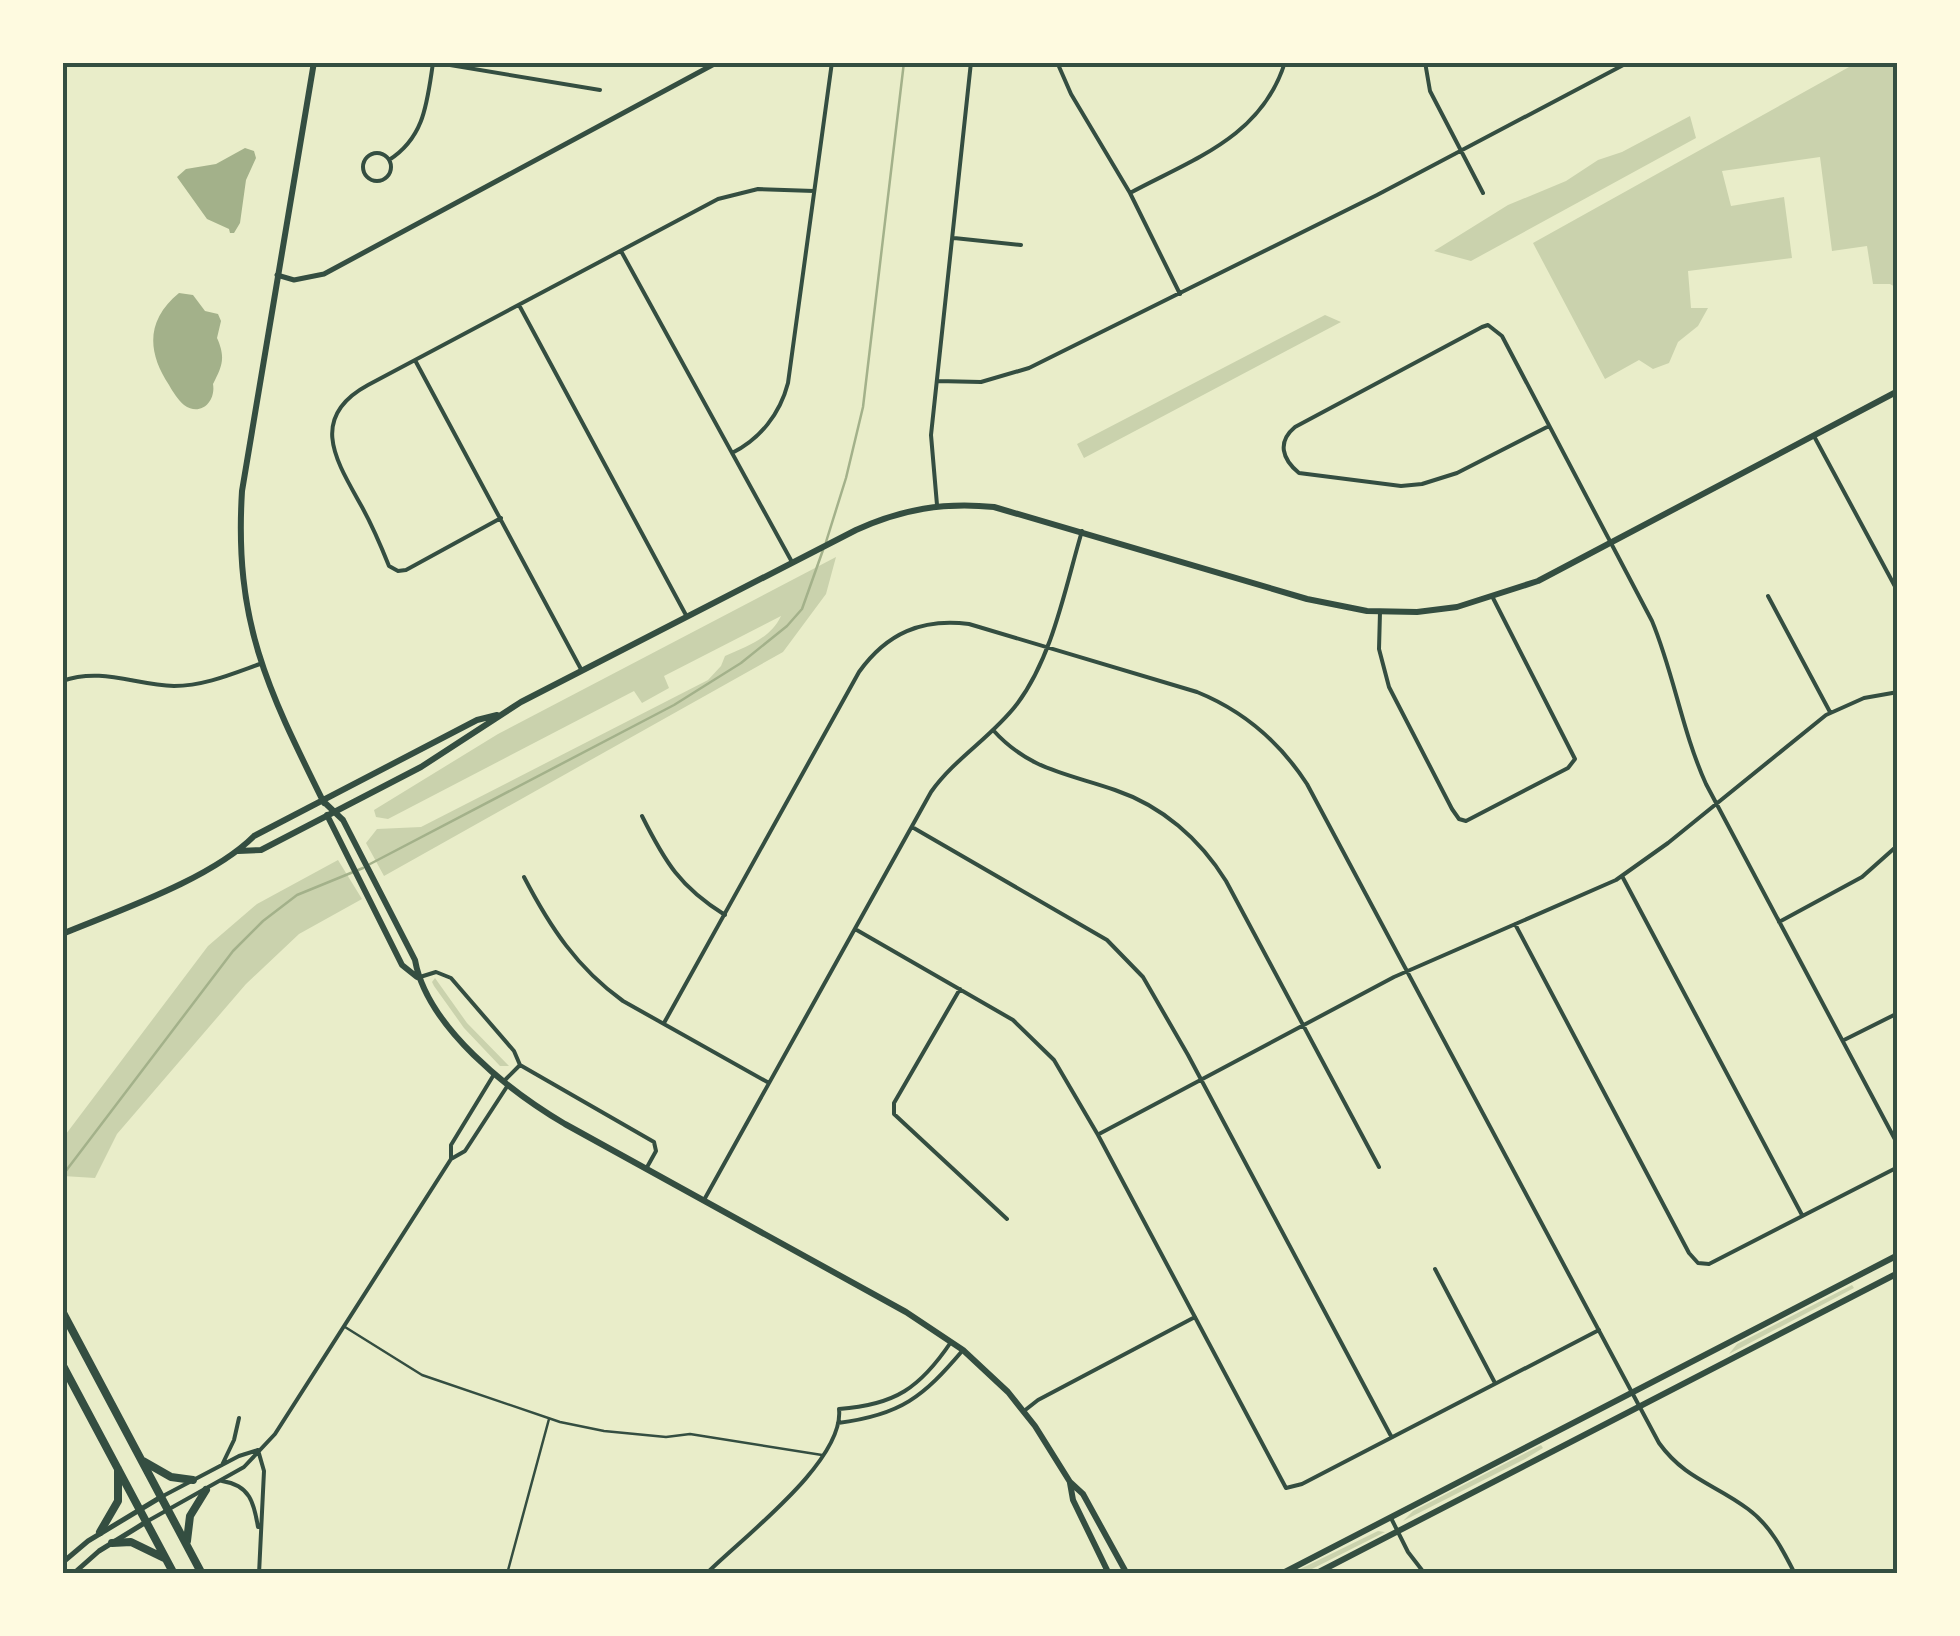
<svg xmlns="http://www.w3.org/2000/svg" width="1960" height="1636" font-family="Arial,sans-serif">
  <style>
    .green { fill: #cad2ad }
    .water { fill: #a3b18a }
    .lines { fill: none; stroke-linecap: round; stroke-linejoin: round }
    .stream { stroke: #a3b18a; stroke-width: 2.5 }
    .service { stroke: #344e41; stroke-width: 2.5 }
    .minor { stroke: #344e41; stroke-width: 4 }
    .tertiary { stroke: #344e41; stroke-width: 5 }
    .secondary { stroke: #344e41; stroke-width: 6 }
    .trunk { stroke: #344e41; stroke-width: 8 }
    .neatline { fill: none; stroke: #344e41; stroke-width: 4 }
  </style>
  <rect width="100%" height="100%" fill="#e9edc9"/>
  <!-- green -->
  <path class="green" d="M1858,62L1897,63V288L1890,284H1873L1867,246L1832,251L1820,157L1722,171L1731,206L1784,197L1792,258L1688,271L1691,308H1708L1698,326L1678,342L1669,363L1653,369L1639,360L1605,379L1533,243Z
    M1690,116L1696,138L1471,261L1434,251L1508,205L1566,181L1598,160L1622,152Z
    M1325,315L1341,322L1084,458L1077,444Z
    M836,557L826,594L783,652L384,876L366,843L377,829L421,827L708,680L721,666L725,656C747,646 770,639 781,616L664,676L669,688L642,703L634,691L388,819L376,817L374,810L498,734Z
    M338,860L362,899L299,934L246,984L117,1134L95,1178L63,1176V1138L208,946L257,904Z
    M435,978L467,1023L509,1066H500L464,1028L434,986L432,982Z
    M1852,1285L1854,1288L1729,1354L1737,1344Z
    M1541,1445L1543,1448L1525,1459L1403,1521L1413,1511Z
    M1378,1531L1385,1532L1304,1573H1292Z"/>
  <!-- water -->
  <path class="water" d="M245,148L254,151L256,158L246,180L240,223L234,233H230L229,229L207,219L177,177L186,169L216,164Z
    M179,293L193,295L205,311L218,314L221,321L217,338C226,358 222,366 213,384C216,401 201,417 184,405C178,400 173,392 169,385C147,352 146,320 179,293Z"/>
  <g class="lines">
    <!-- stream -->
    <path class="stream" d="M826,542L846,478L863,407L904,62
      M370,864L674,705L741,663L787,626L802,609L823,550
      M62,1176L233,951L263,921L297,895L363,868"/>
    <!-- service -->
    <path class="service" d="M345,1327L422,1375L560,1422L604,1431L666,1437L690,1434L822,1455
      M507,1574L549,1419"/>
    <!-- minor -->
    <path class="minor" d="M432,62L600,90
      M1057,62L1071,94L1130,193L1180,294
      M1425,62L1430,91L1483,193
      M363 167a14 14 0 1 1 28 0a14 14 0 1 1-28 0Z
      M389,160C425,137 427,102 433,63
      M1130,193C1193,159 1262,137 1285,62
      M954,238L1021,245
      M621,251L792,562
      M519,305L687,617
      M416,362L582,671
      M937,381L981,382L1029,368L1377,195L1629,62
      M1549,426L1457,473L1422,484L1401,486L1299,473C1282,459 1277,442 1295,427L1482,327L1488,325L1502,336L1652,621C1674,674 1682,731 1706,784L1898,1145
      M1815,438L1898,592
      M732,453C760,439 780,414 788,383L832,62
      M937,505L931,435L971,62
      M501,518L406,570L398,571L389,566C381,546 373,527 362,507C337,462 307,418 368,385L718,199L758,189L814,191
      M1768,596L1830,712
      M1380,612L1379,649L1389,687L1452,809L1459,819L1466,821L1568,768L1575,759L1493,598
      M62,681C102,667 135,685 174,686C204,686 232,674 260,664
      M993,730C1029,770 1066,773 1115,790C1162,806 1200,839 1226,881L1379,1167
      M642,816C665,862 680,887 725,915
      M912,827L1107,940L1143,977L1188,1055L1391,1436
      M1622,876L1802,1215
      M524,877C550,927 577,968 623,1001L769,1083
      M1779,922L1862,877L1898,845
      M1515,924L1689,1253L1698,1263L1709,1264L1898,1167
      M855,929L1013,1020L1054,1060L1098,1135L1286,1488L1302,1484L1599,1330
      M420,977L436,972L451,978L514,1051L520,1065L654,1142L656,1151L646,1169
      M960,989L894,1103V1114L1007,1219
      M664,1023L859,672C887,633 922,618 969,624L1197,692C1244,711 1279,741 1307,784L1659,1443C1685,1479 1715,1484 1748,1509C1770,1525 1783,1550 1795,1574
      M1844,1040L1898,1013
      M506,1079L520,1065
      M1099,1134L1394,977L1616,880L1668,843L1826,715L1864,698L1898,692
      M451,1159V1145L493,1076
      M704,1200L931,792C955,758 992,737 1017,704C1053,656 1065,588 1082,531
      M1435,1269L1495,1383
      M1024,1411L1038,1400L1195,1317
      M838,1423C901,1415 923,1397 963,1350
      M258,1450L264,1471L259,1574
      M222,1465L234,1440L239,1418
      M222,1481C250,1485 254,1503 258,1527
      M163,1496L239,1456L258,1450
      M1391,1518L1408,1552L1425,1574
      M146,1522L244,1467L275,1434L451,1159L465,1151L508,1085
      M706,1574C742,1538 845,1461 839,1409C895,1405 920,1388 951,1342"/>
    <!-- tertiary -->
    <path class="tertiary" d="M277,275L294,280L324,274L718,62
      M62,1563L88,1541L161,1497
      M73,1574L99,1551L146,1522"/>
    <!-- secondary -->
    <path class="secondary" d="M314,62L242,491C234,622 267,688 324,803
      M323,801L343,820L415,960C427,1027 509,1091 565,1124L906,1312L963,1350L1008,1392L1035,1426L1070,1482L1083,1494L1127,1574
      M327,815L402,965L417,977
      M238,851L261,850L421,767L521,702L856,530C902,509 944,502 994,507L1307,599L1367,611L1417,612L1457,607L1538,581L1898,391
      M62,934C120,910 211,879 254,836L477,720L497,715
      M1070,1483L1073,1500L1109,1574
      M1281,1574L1898,1255
      M1315,1574L1898,1273"/>
    <!-- trunk -->
    <path class="trunk" d="M62,1311L202,1574
      M62,1364L174,1574
      M143,1461L171,1477L193,1480
      M100,1532L118,1501V1469
      M187,1541L190,1516L206,1490
      M112,1543L131,1542L164,1558"/>
  </g>
  <!-- border -->
  <rect width="1960" height="1636" fill="none" stroke="#fefae0" stroke-width="130"/>
  <rect x="65" y="65" width="1830" height="1506" class="neatline"/>
</svg>
